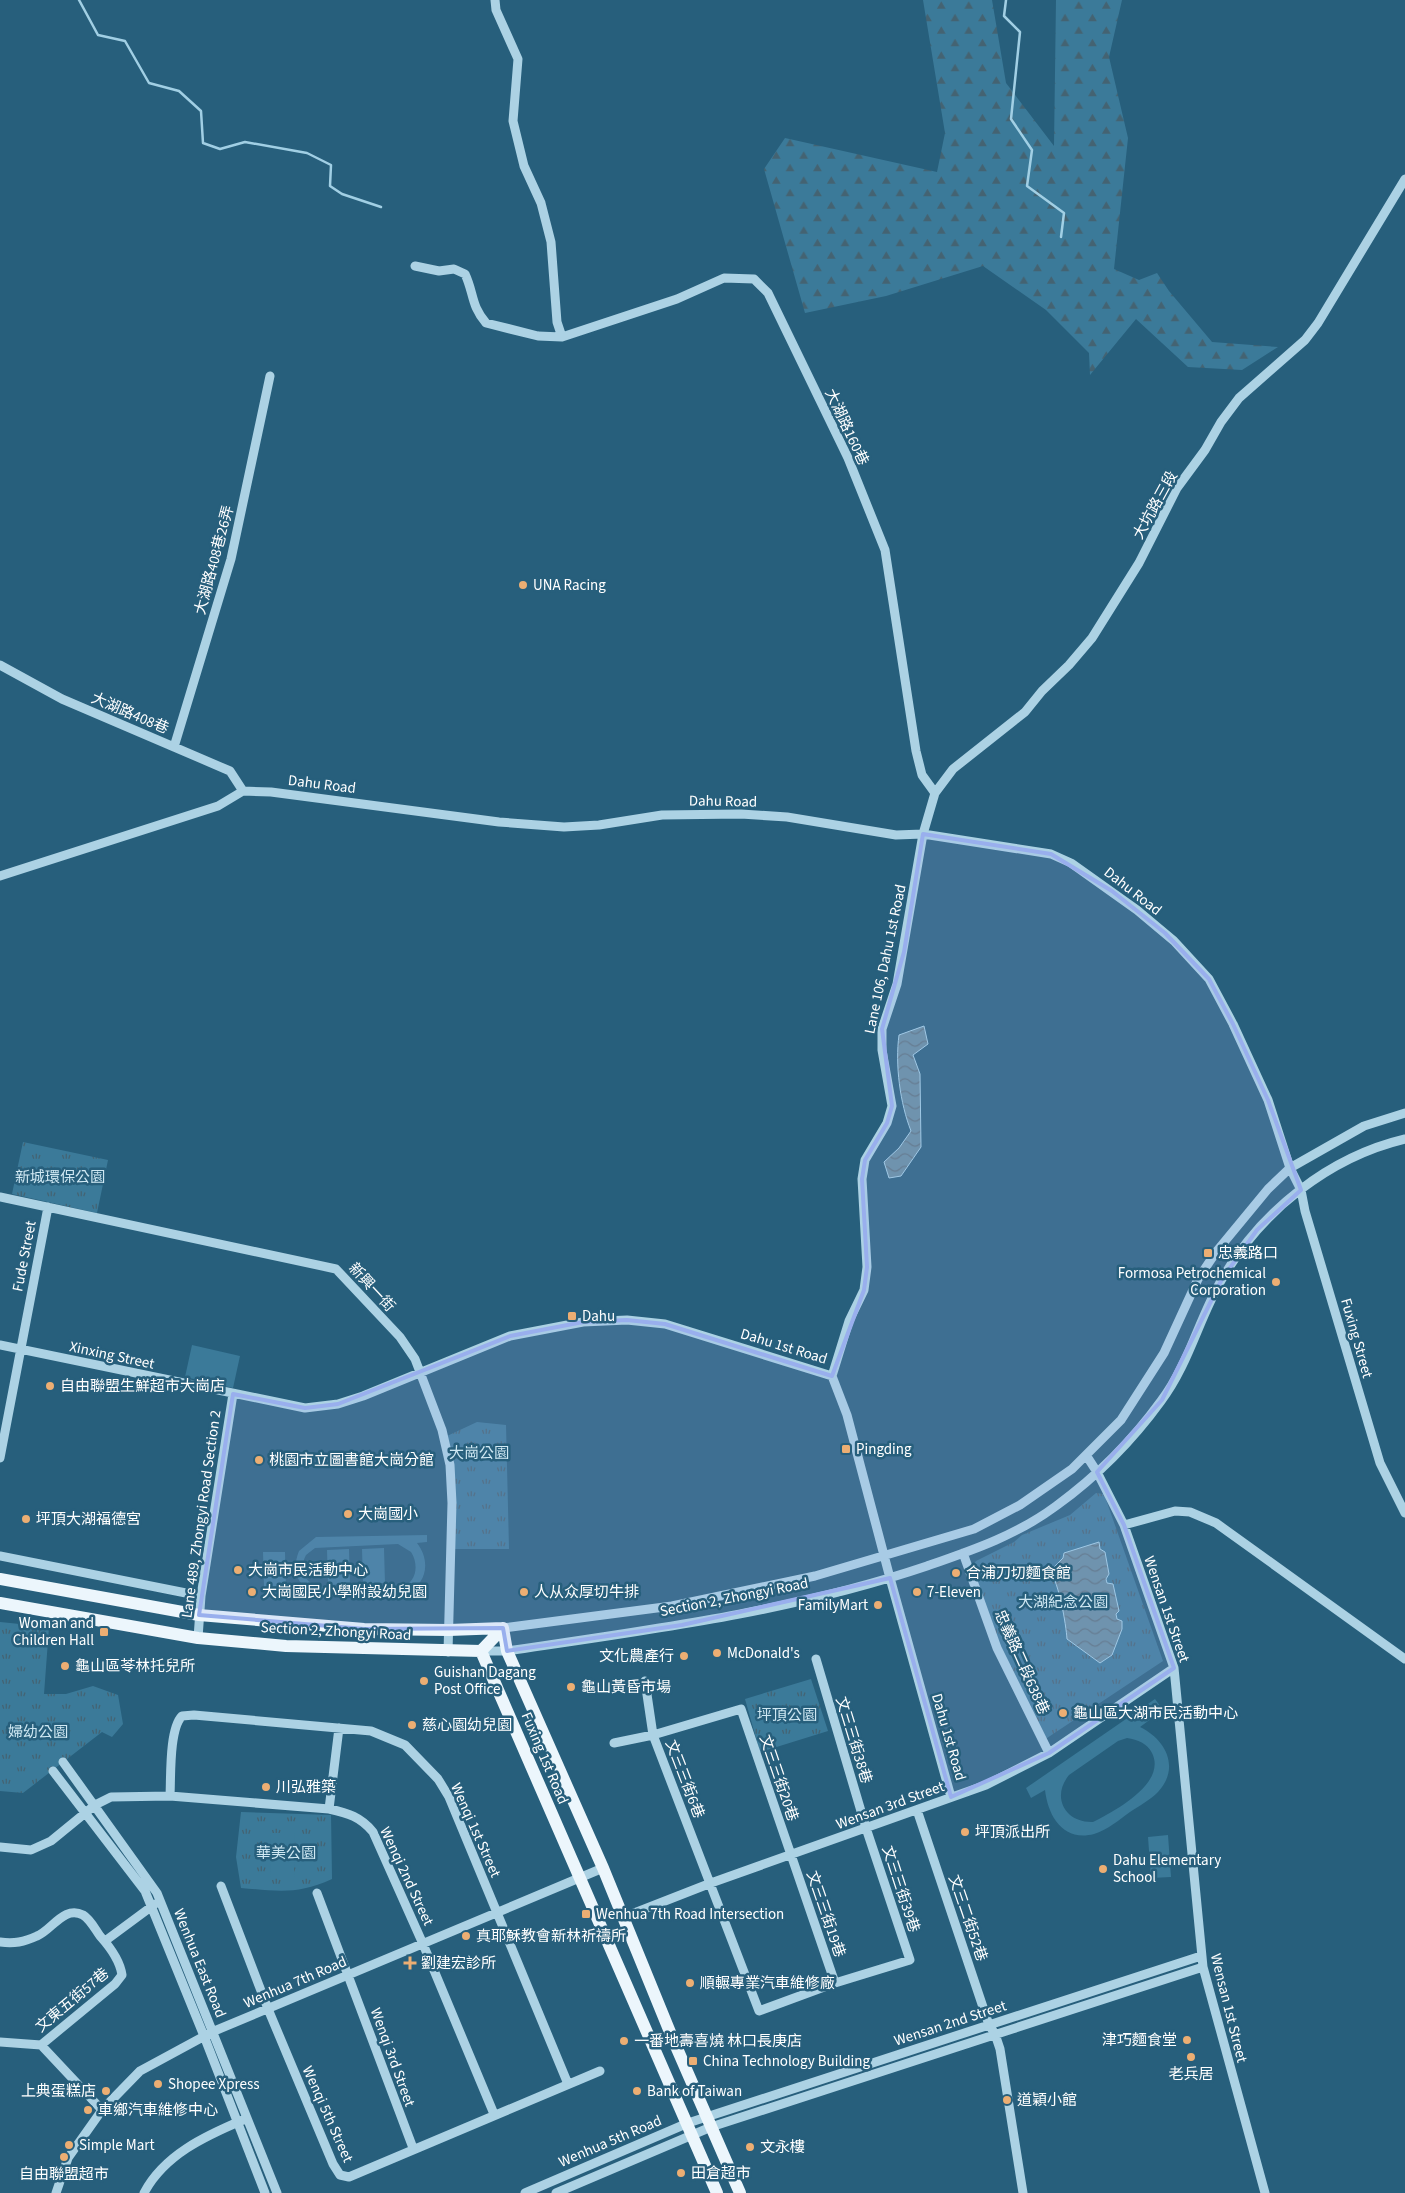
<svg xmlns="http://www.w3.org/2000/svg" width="1405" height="2193" font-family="'Source Sans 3','Noto Sans TC',sans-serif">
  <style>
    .forest { fill: url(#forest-firs) }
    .park { fill: url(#park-tufts) }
    .pitch { fill: #3b7a99; fill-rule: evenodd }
    .water { fill: url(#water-waves); stroke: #a1cfe4 }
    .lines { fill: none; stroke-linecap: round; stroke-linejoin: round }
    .stream { stroke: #a1cfe4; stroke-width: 2.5 }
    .minor { stroke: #acd2e4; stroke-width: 9 }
    .major { stroke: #ecf6fc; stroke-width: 12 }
    .marked { fill: #99afed; fill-opacity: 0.2; stroke: #99afed; stroke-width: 4; stroke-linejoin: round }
    .poi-dot { fill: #ecae73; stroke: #275f7c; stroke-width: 2 }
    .labels { text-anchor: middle; stroke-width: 5; stroke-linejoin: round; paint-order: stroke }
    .street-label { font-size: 15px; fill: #fff; stroke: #275f7c }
    .poi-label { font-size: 15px; fill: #fff; stroke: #275f7c; text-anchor: start }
    .park-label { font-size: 15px; fill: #cfe8f3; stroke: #275f7c }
  </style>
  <defs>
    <pattern id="forest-firs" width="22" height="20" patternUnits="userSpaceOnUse" patternTransform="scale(1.25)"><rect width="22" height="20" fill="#3b7a99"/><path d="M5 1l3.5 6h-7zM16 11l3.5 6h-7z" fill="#446372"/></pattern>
    <pattern id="park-tufts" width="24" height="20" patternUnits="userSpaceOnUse" patternTransform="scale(1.25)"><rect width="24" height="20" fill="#3b7a99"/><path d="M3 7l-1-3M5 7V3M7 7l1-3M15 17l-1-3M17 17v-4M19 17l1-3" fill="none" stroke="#446372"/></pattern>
    <pattern id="water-waves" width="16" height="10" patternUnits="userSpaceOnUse" patternTransform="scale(1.25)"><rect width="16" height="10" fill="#648c9f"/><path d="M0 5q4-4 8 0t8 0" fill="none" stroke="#5a727e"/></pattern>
  </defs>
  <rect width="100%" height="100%" fill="#275f7c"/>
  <!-- forest -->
  <path class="forest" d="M923,0H992L1006,83L1054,146L1056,0H1122L1109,57L1128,138L1114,269L1139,280L1157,273L1169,291L1212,342L1278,347L1242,370L1188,367L1136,319L1090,375L1089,353L1046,310L983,266L886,296L805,313L764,169L785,138L937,172L945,133Z"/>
  <!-- park -->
  <path class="park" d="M23,1142L108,1160L97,1213L12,1194Z
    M477,1422L506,1425L509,1549H455L447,1436Z
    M1096,1493L1104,1494L1163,1661L1044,1740L986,1615L972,1567L976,1561L1014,1542L1022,1535L1070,1515Z
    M0,1622L49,1627L44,1694H66L93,1686L118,1695L123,1724L112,1737L102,1732L23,1793L0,1791Z
    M811,1679L828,1731L760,1752L745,1699Z
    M241,1812L331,1815L332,1879C296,1895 279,1891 241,1888L236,1857Z"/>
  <!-- pitch -->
  <path class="pitch" d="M192,1345L240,1356L233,1388L185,1377Z
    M427,1535V1542L417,1543C431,1561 427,1584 406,1594L321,1596C299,1588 290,1574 299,1551L316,1537ZM398,1544L411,1552C419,1564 417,1583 401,1587C387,1590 331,1589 317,1586C303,1581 299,1568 306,1555L315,1548Z
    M384,1548L385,1583L363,1584L362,1549Z
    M349,1549L350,1584L328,1585L327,1550Z
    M263,1552H285L286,1587H264Z
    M1155,1699L1163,1710L1140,1727C1165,1739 1181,1767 1158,1792C1150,1800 1139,1806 1130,1812C1119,1820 1107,1830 1094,1834C1063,1842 1048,1816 1045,1790L1031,1798L1026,1788ZM1127,1738C1138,1740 1147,1743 1152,1753C1167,1783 1115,1811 1093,1822C1065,1823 1051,1797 1069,1775L1118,1741Z
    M271,1833H295L294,1877H270Z
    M1168,1835L1171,1877L1151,1878L1148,1837Z"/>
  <!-- water -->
  <path class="water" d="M924,1026L928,1044L913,1055L920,1074L921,1147L901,1176L889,1178L884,1162L899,1148L911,1131C900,1103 895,1065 899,1035Z
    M1099,1542L1100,1549L1105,1552L1109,1574L1106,1579L1107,1583L1113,1584L1119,1611L1116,1614L1117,1619L1122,1621V1629L1112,1655L1100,1663L1067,1639C1066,1624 1059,1583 1050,1571L1063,1558L1064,1553Z"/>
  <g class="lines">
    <!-- stream -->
    <path class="stream" d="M79,0L98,35L125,41L149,83L179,91L201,111L203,143L220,149L245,142L307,153L331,165L330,186L342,194L381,207
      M1006,0L1004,16L1020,32L1011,119L1032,150L1027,186L1064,213L1061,237"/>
    <!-- minor -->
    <path class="minor" d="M495,0L496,10L518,59L513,121L524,166L541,203L551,242L557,322L562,337
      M415,266L439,271L454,269L465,274C474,293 471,306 486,323L538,336L562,337L677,299L724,278L754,279L768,293L848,458L885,550L916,751L922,775L935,793
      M0,665L62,699L230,771L243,791
      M174,747L231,559L270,376
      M0,876L218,806L243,791L271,792L499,822L564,827L599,825L662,815L741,814L787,817L896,835L923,834L1051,854L1071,863L1137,910L1174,941L1209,979L1233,1024L1268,1100L1290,1168L1301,1190L1305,1211L1380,1463L1405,1513
      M0,1197L336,1269L400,1337L415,1359L442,1430L450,1465L452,1503L448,1652
      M0,1345L305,1408L338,1404L363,1396L510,1336L583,1322L627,1320L665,1324L832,1376
      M832,1376L849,1321L864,1290L867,1267L862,1179L865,1160L887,1123L892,1106L882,1050V1029L897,984L923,834L935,793L953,769L1025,712L1042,691L1069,665L1092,638L1139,563L1177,488L1205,450L1221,422L1239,398L1305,340L1318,323L1405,179
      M832,1376L847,1415L890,1578L951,1797
      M1086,1455L1097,1472L1124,1525L1174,1668L1203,1967L1265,2193
      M0,1458L48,1207
      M1124,1525L1175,1511L1190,1512L1216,1523L1405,1659
      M963,1553L997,1648L1049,1753
      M0,1556L201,1596
      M503,1628L672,1606L815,1576L974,1529L1020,1505L1072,1469L1121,1420L1164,1353L1198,1279L1216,1252L1268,1189L1290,1168L1364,1126L1405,1113
      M198,1638L201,1596L233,1394
      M481,1651H507C649,1630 791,1612 927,1566C973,1550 1017,1535 1056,1506C1096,1477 1132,1441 1161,1401C1189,1364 1199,1318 1222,1279C1261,1211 1329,1157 1405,1139
      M645,1681L653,1735L759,2011L835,1983L910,1960L866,1828L816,1659
      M614,1743L653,1735L741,1709L835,1983
      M63,1762L157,1893L277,2193
      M53,1771L145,1891L204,2036L265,2193
      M170,1796C171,1777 169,1729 182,1716L194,1715L371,1731L405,1745L438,1779L449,1797L568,2084
      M329,1809L339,1728
      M917,1810L989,2025L995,2034L1000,2049L1023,2193
      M0,1847L31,1850L51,1841L95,1805L111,1797L170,1796L329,1809C348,1813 361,1817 373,1832L423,1944L494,2114
      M221,1886L268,2009L333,2164L340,2175L349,2177L600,2071
      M317,1893L413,2148
      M624,1917L711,1883L986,1785L1049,1753L1174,1668
      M105,1941L155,1904
      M0,1942C14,1944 24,1942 37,1936C52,1930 64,1905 83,1915C90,1919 95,1929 100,1936C110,1947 120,1961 122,1975L115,1984L41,2045L0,2042
      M41,2045L102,2110
      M56,2193L68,2158L102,2110L140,2071L212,2032L603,1868
      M144,2193C164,2155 205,2136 243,2120
      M525,2193L688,2123L1201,1956
      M556,2193L711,2127L1203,1967"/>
    <!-- major -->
    <path class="major" d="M0,1579L199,1615L364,1629L449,1630L503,1628
      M0,1603L198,1638L286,1646L481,1651
      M503,1628L507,1651L603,1868L672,2037L740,2193
      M481,1651L717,2193
      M481,1651L503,1628"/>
  </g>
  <!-- marked area -->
  <path class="marked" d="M923,834L1051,854L1112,891L1165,933L1209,979L1233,1024L1268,1100L1301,1190L1257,1230L1222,1279L1162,1400L1097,1472L1124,1525L1174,1668L1049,1753L951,1797L890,1578L682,1625L507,1651L503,1628L364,1629L199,1615L233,1394L305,1408L338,1404L510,1336L583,1322L627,1320L665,1324L832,1376L864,1290L867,1267L862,1179L865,1160L887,1123L892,1106L882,1029L904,952Z"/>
  <!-- markers -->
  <g class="poi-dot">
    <circle cx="523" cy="585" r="5"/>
    <rect x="1203" y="1248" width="10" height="10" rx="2.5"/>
    <circle cx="1276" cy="1282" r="5"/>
    <rect x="567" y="1311" width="10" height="10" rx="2.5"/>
    <circle cx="50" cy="1386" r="5"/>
    <rect x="841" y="1444" width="10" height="10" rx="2.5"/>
    <circle cx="259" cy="1460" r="5"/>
    <circle cx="348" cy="1514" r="5"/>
    <circle cx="26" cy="1519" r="5"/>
    <circle cx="238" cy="1570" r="5"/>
    <circle cx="956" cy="1573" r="5"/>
    <circle cx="252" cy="1592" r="5"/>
    <circle cx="524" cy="1592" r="5"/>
    <circle cx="917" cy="1592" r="5"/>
    <circle cx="878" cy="1605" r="5"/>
    <rect x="99" y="1627" width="10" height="10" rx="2.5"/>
    <circle cx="717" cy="1653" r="5"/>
    <circle cx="684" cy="1656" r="5"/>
    <circle cx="65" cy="1666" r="5"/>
    <circle cx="424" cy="1681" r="5"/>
    <circle cx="571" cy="1687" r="5"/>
    <circle cx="1063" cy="1713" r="5"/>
    <circle cx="412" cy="1725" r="5"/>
    <circle cx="266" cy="1787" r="5"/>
    <circle cx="965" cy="1832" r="5"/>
    <circle cx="1103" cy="1869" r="5"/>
    <rect x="581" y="1909" width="10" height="10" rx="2.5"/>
    <circle cx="466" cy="1936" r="5"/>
    <path d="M407.5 1955.5h5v5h5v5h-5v5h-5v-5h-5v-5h5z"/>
    <circle cx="690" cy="1983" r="5"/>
    <circle cx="1187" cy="2040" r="5"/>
    <circle cx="624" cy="2041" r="5"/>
    <circle cx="1191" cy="2057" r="5"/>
    <rect x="688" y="2056" width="10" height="10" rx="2.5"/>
    <circle cx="158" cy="2084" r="5"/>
    <circle cx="106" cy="2091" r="5"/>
    <circle cx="637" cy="2091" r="5"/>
    <circle cx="1007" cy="2100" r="5"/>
    <circle cx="88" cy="2110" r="5"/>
    <circle cx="69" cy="2145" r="5"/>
    <circle cx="750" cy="2147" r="5"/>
    <circle cx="64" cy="2157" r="5"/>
    <circle cx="681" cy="2173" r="5"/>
  </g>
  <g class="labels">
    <!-- street labels -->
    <g class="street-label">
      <text transform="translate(847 427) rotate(65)" y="5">大湖路160巷</text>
      <text transform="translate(1155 505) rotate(-61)" y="5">大坑路三段</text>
      <text transform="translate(214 560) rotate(-75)" y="5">大湖路408巷26弄</text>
      <text transform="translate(130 713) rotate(23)" y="5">大湖路408巷</text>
      <text transform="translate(322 784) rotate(7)" y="5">Dahu Road</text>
      <text transform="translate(723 801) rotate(1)" y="5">Dahu Road</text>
      <text transform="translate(1133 891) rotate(38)" y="5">Dahu Road</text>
      <text transform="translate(885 959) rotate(-78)" y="5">Lane 106, Dahu 1st Road</text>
      <text transform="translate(24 1256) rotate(-79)" y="5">Fude Street</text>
      <text transform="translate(372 1287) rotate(47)" y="5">新興一街</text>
      <text transform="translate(1357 1338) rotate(74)" y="5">Fuxing Street</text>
      <text transform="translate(784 1346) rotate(17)" y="5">Dahu 1st Road</text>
      <text transform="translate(112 1355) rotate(12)" y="5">Xinxing Street</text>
      <text transform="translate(201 1514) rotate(-82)" y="5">Lane 489, Zhongyi Road Section 2</text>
      <text transform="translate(734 1597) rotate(-11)" y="5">Section 2, Zhongyi Road</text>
      <text transform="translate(1167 1609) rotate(71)" y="5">Wensan 1st Street</text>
      <text transform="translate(336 1631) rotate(3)" y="5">Section 2, Zhongyi Road</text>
      <text transform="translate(1022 1662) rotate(66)" y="5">忠義路二段638巷</text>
      <text transform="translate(949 1737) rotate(74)" y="5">Dahu 1st Road</text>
      <text transform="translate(854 1740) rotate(73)" y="5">文三三街38巷</text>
      <text transform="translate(545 1758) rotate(67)" y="5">Fuxing 1st Road</text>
      <text transform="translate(779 1778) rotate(71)" y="5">文三三街20巷</text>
      <text transform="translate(685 1779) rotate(69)" y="5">文三三街6巷</text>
      <text transform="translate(890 1805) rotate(-20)" y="5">Wensan 3rd Street</text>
      <text transform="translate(476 1830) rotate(66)" y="5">Wenqi 1st Street</text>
      <text transform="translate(407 1876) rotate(65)" y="5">Wenqi 2nd Street</text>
      <text transform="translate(901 1889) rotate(72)" y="5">文三三街39巷</text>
      <text transform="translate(826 1914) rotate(71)" y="5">文三三街19巷</text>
      <text transform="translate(968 1918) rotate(71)" y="5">文三二街52巷</text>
      <text transform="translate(200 1963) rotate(68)" y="5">Wenhua East Road</text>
      <text transform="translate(295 1982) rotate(-23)" y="5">Wenhua 7th Road</text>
      <text transform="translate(72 2000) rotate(-40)" y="5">文東五街57巷</text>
      <text transform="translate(1229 2008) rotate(76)" y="5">Wensan 1st Street</text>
      <text transform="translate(950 2023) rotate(-18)" y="5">Wensan 2nd Street</text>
      <text transform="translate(393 2057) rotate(70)" y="5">Wenqi 3rd Street</text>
      <text transform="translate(328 2114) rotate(66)" y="5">Wenqi 5th Street</text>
      <text transform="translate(610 2141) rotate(-23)" y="5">Wenhua 5th Road</text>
    </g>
    <!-- poi labels -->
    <g class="poi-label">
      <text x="533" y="590">UNA Racing</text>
      <text x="1218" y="1258">忠義路口</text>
      <text x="1266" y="1278" text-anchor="end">Formosa Petrochemical<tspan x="1266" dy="17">Corporation</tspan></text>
      <text x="582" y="1321">Dahu</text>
      <text x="60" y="1391">自由聯盟生鮮超市大崗店</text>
      <text x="856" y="1454">Pingding</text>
      <text x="269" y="1465">桃園市立圖書館大崗分館</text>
      <text x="358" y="1519">大崗國小</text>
      <text x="36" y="1524">坪頂大湖福德宮</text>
      <text x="248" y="1575">大崗市民活動中心</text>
      <text x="966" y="1578">合浦刀切麵食館</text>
      <text x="262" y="1597">大崗國民小學附設幼兒園</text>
      <text x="534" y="1597">人从众厚切牛排</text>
      <text x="927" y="1597">7-Eleven</text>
      <text x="868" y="1610" text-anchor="end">FamilyMart</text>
      <text x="94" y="1628" text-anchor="end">Woman and<tspan x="94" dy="17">Children Hall</tspan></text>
      <text x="727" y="1658">McDonald's</text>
      <text x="674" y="1661" text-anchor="end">文化農產行</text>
      <text x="75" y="1671">龜山區苓林托兒所</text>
      <text x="434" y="1677">Guishan Dagang<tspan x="434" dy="17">Post Office</tspan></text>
      <text x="581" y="1692">龜山黃昏市場</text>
      <text x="1073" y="1718">龜山區大湖市民活動中心</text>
      <text x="422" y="1730">慈心園幼兒園</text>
      <text x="276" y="1792">川弘雅築</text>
      <text x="975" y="1837">坪頂派出所</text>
      <text x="1113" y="1865">Dahu Elementary<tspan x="1113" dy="17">School</tspan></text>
      <text x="596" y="1919">Wenhua 7th Road Intersection</text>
      <text x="476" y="1941">真耶穌教會新林祈禱所</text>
      <text x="421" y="1968">劉建宏診所</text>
      <text x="700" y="1988">順輾專業汽車維修廠</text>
      <text x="1177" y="2045" text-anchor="end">津巧麵食堂</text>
      <text x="634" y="2046">一番地壽喜燒 林口長庚店</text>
      <text x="703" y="2066">China Technology Building</text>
      <text x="1191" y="2079" text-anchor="middle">老兵居</text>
      <text x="168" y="2089">Shopee Xpress</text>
      <text x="96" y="2096" text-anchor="end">上典蛋糕店</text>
      <text x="647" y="2096">Bank of Taiwan</text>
      <text x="1017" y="2105">道穎小館</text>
      <text x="98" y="2115">車鄉汽車維修中心</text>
      <text x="79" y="2150">Simple Mart</text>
      <text x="760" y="2152">文永樓</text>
      <text x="691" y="2178">田倉超市</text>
      <text x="64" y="2179" text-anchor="middle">自由聯盟超市</text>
    </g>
    <!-- park labels -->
    <g class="park-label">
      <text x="60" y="1182">新城環保公園</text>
      <text x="479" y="1458">大崗公園</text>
      <text x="1063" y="1607">大湖紀念公園</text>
      <text x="787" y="1720">坪頂公園</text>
      <text x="38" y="1737">婦幼公園</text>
      <text x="286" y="1858">華美公園</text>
    </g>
  </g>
</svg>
